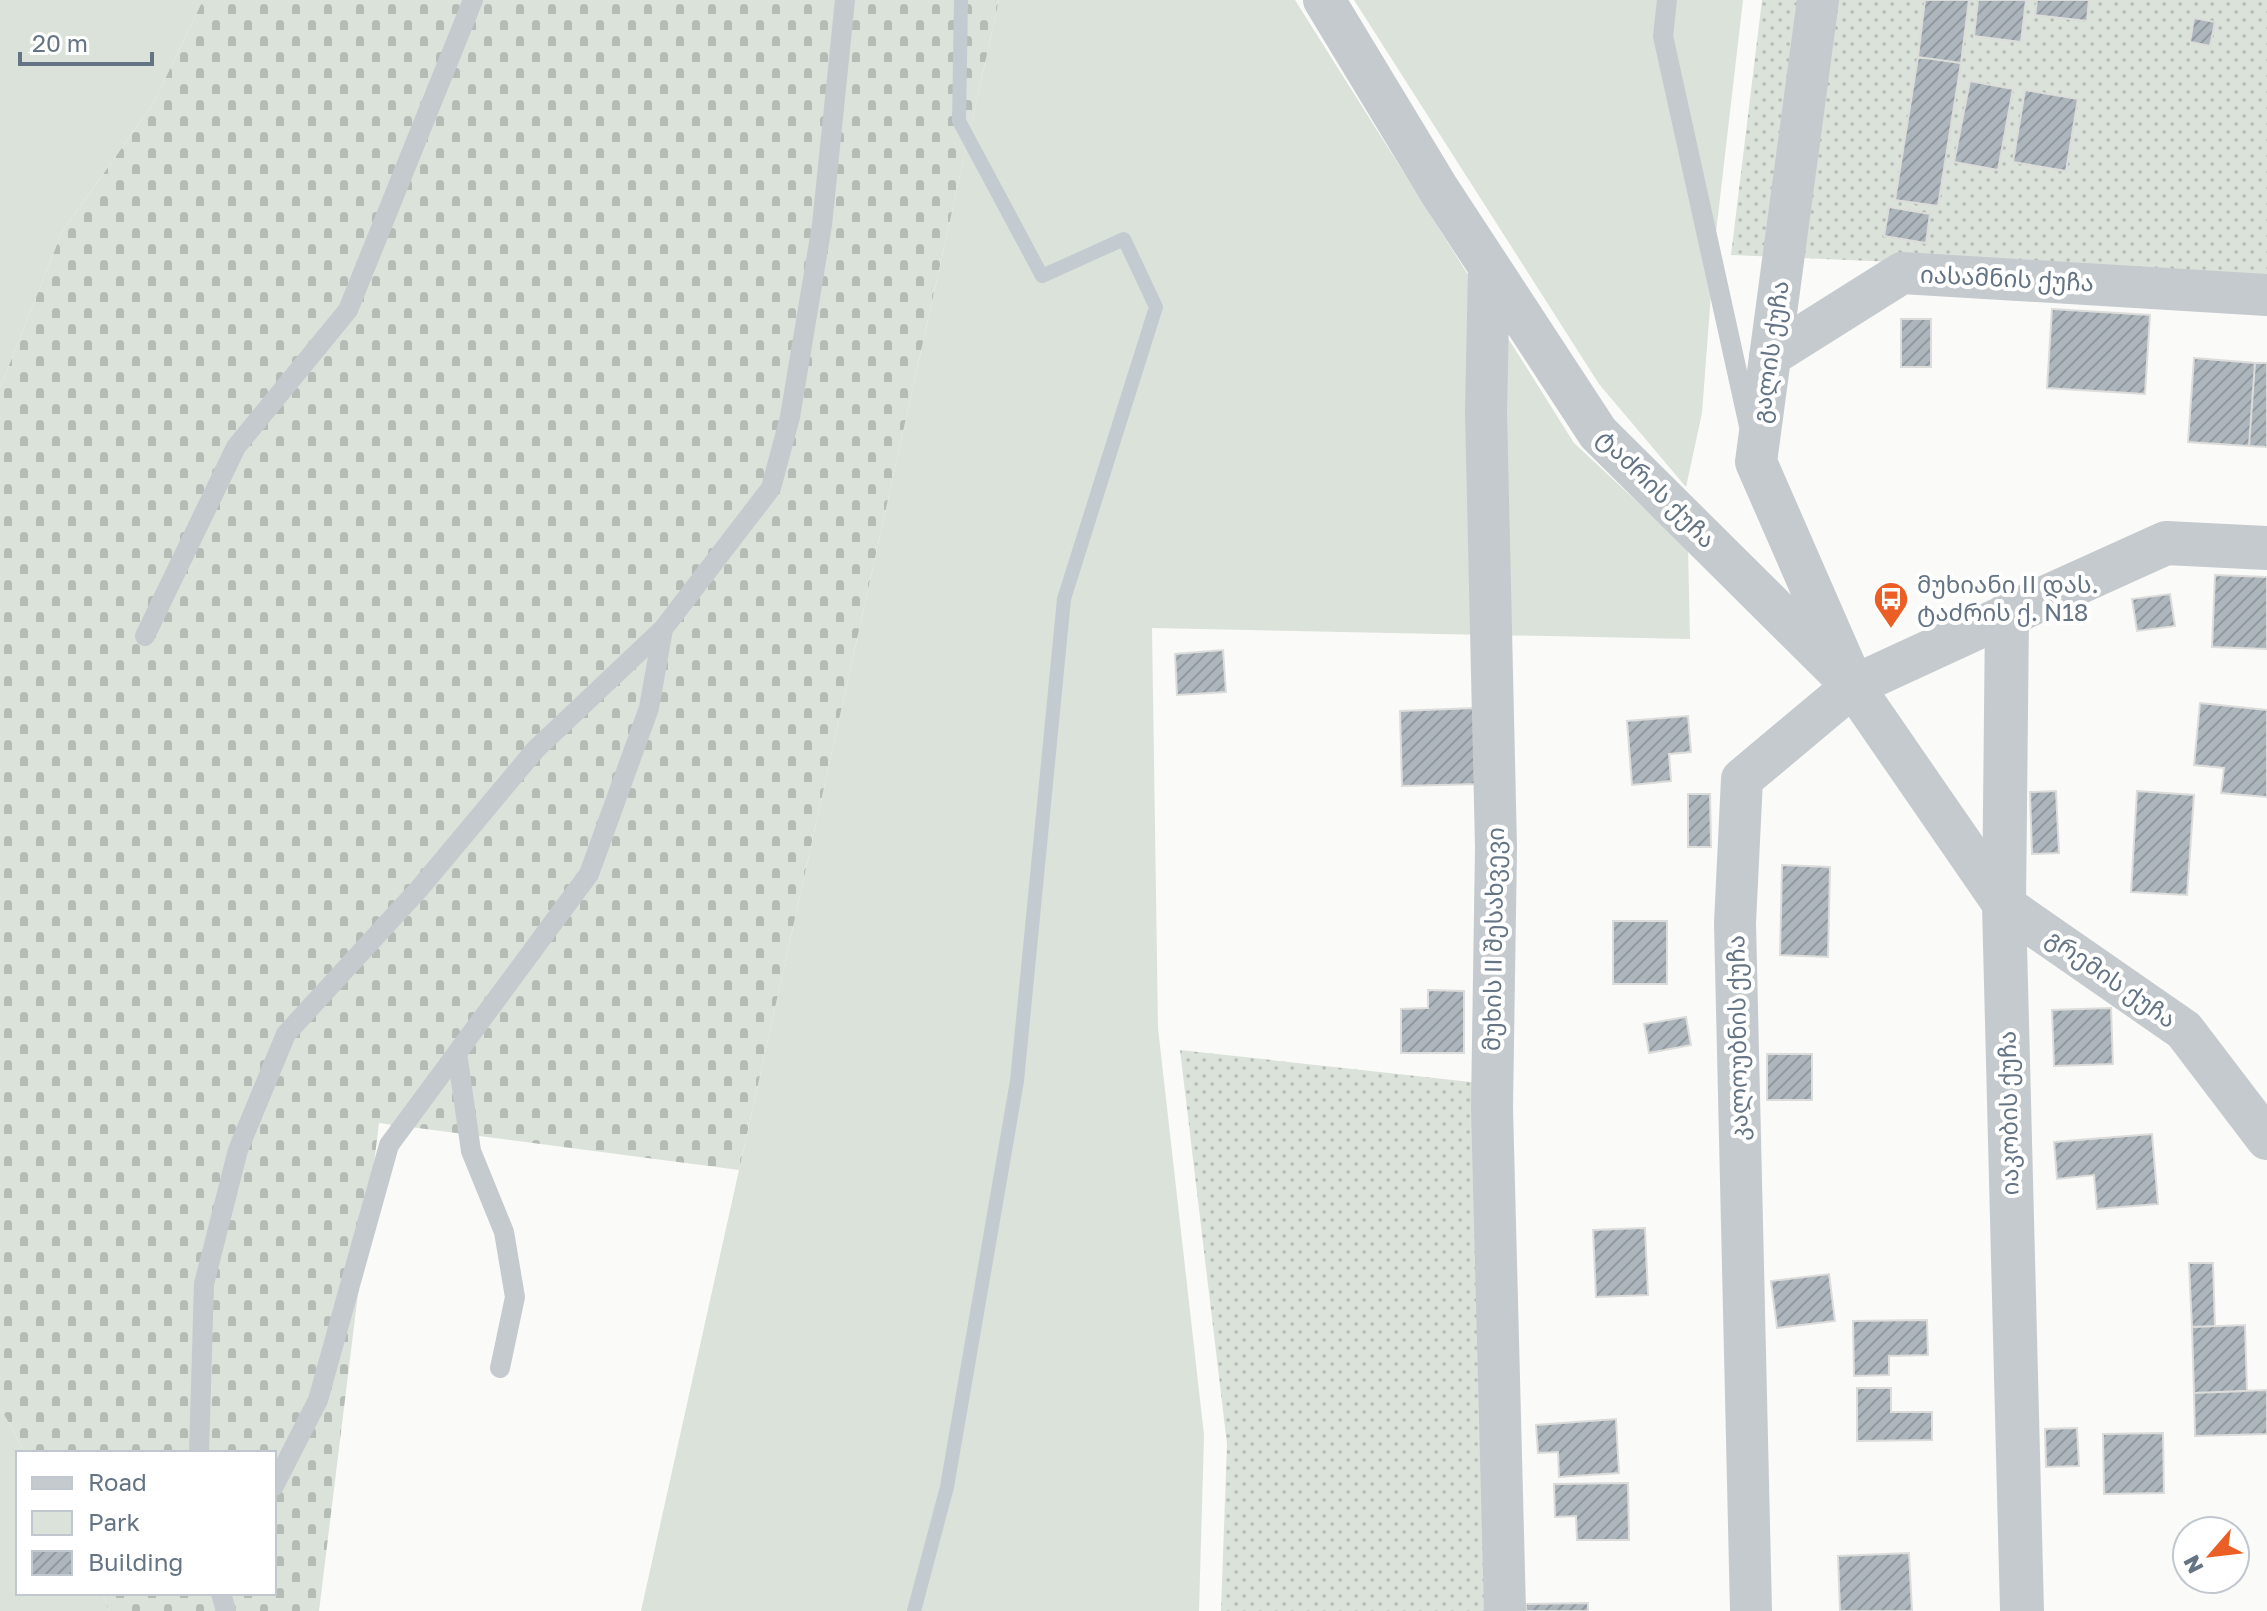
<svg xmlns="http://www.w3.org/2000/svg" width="2267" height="1611" font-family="'Golos Text','Noto Sans Georgian',sans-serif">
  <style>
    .green { fill: #dbe2d9 }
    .cemetery { fill: url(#cemetery-stones) }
    .garden { fill: url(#garden-dots) }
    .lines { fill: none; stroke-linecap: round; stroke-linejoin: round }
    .stream { stroke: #c3cbd1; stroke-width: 14 }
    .building { fill: url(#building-hatch); stroke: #dcdcda; stroke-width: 2 }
    .service { stroke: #c5cace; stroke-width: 20 }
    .minor { stroke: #c5cace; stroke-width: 42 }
    .tertiary { stroke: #c5cace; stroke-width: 44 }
    .labels { text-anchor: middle; stroke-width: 8; stroke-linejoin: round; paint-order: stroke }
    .street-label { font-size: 24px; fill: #647484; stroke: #fff }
    .poi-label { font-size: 24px; fill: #647484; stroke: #fff; text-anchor: start }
  </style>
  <defs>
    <pattern id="cemetery-stones" width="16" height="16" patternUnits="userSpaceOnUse" patternTransform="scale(2)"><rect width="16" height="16" fill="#dbe2d9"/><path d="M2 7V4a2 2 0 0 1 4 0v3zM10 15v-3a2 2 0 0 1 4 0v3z" fill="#b5bcb6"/></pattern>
    <pattern id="garden-dots" width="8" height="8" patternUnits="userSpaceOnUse" patternTransform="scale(2)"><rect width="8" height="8" fill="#dbe2d9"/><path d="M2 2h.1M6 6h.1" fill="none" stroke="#b5bcb6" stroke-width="1.8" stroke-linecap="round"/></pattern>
    <pattern id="building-hatch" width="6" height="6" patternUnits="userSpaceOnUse" patternTransform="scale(2)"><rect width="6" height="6" fill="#aeb6bd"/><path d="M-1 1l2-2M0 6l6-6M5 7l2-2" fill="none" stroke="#91999f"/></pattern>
  </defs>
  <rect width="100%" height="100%" fill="#fafaf8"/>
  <!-- green -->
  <path class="green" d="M0,0H203L153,104L62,232L0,388Z
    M999,0H1295L1574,443L1688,549L1690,639L1152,628L1158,1028L1204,1435L1199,1611H641Z
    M1354,0H1743L1715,241L1702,413L1686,487L1599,384Z
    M0,1407L25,1453H18V1593H102L109,1611H0Z"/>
  <!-- cemetery -->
  <path class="cemetery" d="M203,0H999L739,1170L379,1123L319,1611H109L102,1593H274V1453H25L0,1407V388L62,232L153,104Z"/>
  <!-- garden -->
  <path class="garden" d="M1762,0H2267V278L1731,255Z
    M1180,1050L1480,1083L1492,1611H1221L1227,1444Z"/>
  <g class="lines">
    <!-- stream -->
    <path class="stream" d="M914,1611L947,1487L1017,1081L1064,599L1156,307L1124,239L1042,276L959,121L961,0"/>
  </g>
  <!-- building -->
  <path class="building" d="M1925,0H1969L1961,63L1918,57Z
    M1978,0H2026L2021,42L1974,36Z
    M2037,0H2089L2087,21L2035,15Z
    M2194,18L2215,22L2210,46L2190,42Z
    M1918,57L1961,63L1938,206L1895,200Z
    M1970,81L2013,89L1998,170L1954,162Z
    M2025,90L2078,99L2066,171L2013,162Z
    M1889,207L1930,214L1926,243L1884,236Z
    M2052,309L2150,315L2145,394L2047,388Z
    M1901,319H1931V367H1901Z
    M2194,358L2255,363L2249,446L2188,442Z
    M2255,363H2267V447L2249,446Z
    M2215,575L2267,577V649L2212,647Z
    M2170,594L2175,626L2137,631L2132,599Z
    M1223,650L1226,692L1177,695L1175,654Z
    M2200,703L2267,710V797L2221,793L2224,768L2194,765Z
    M1476,708L1478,784L1402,786L1400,711Z
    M1688,716L1691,752L1669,754L1671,781L1632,785L1627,721Z
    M2056,791L2059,853L2032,854L2030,792Z
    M2137,791L2194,795L2187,895L2131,892Z
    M1688,794H1710L1711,847H1688Z
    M1782,865L1830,867L1828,957L1780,955Z
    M1613,921H1667V984H1613Z
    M1428,990L1464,991V1053H1401V1009L1428,1008Z
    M2111,1008L2113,1064L2054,1066L2052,1010Z
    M1686,1017L1691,1045L1649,1053L1644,1024Z
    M1767,1054H1812V1100H1767Z
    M2152,1134L2158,1204L2097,1209L2094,1175L2057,1179L2054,1142Z
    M1645,1228L1648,1295L1596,1297L1593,1230Z
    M2189,1263H2213L2215,1326L2192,1327Z
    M1829,1274L1835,1321L1777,1328L1771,1281Z
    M1927,1320L1928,1355L1889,1356V1375L1854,1376L1853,1321Z
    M2245,1325L2247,1391L2194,1393L2192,1327Z
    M1857,1388H1891V1412H1932V1440L1857,1441Z
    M2267,1390V1434L2195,1436L2194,1393Z
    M1616,1419L1619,1473L1559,1477L1558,1452L1538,1453L1536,1425Z
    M2077,1428L2079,1466L2046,1467L2045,1429Z
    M2163,1433L2164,1493L2104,1494L2103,1434Z
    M1628,1483L1629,1540H1577L1576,1516L1555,1517L1554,1484Z
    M1909,1553L1912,1611H1840L1838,1556Z
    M1588,1603V1611H1526V1604Z"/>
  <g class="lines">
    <!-- service -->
    <path class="service" d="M1667,0L1663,36L1749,426
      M145,636L236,447L348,310L473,0
      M457,1053L471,1151L504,1232L515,1297L500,1368
      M199,1453L204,1284L238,1150L286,1034L419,889L536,749L663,629L771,488L790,417L822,225L845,0
      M274,1486L318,1400L389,1145L589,874L649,708L663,629
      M221,1593L226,1611"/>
    <!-- minor -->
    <path class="minor" d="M1324,0L1439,190L1598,433L1853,686L2004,905L2184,1030L2267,1139
      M1818,0L1756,462L1845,666
      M1489,268L1486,412L1496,847L1492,1107L1505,1611
      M1770,356L1902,273L2267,295
      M1751,1611L1735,923L1742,779L1853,686L2007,615"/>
    <!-- tertiary -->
    <path class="tertiary" d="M2022,1611L2004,905L2007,615L2166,543L2267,548"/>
  </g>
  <!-- icons -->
  <defs>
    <symbol id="bus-pin" viewBox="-11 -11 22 30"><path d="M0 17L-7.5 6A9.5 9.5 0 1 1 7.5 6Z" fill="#eb5f27" stroke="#fff"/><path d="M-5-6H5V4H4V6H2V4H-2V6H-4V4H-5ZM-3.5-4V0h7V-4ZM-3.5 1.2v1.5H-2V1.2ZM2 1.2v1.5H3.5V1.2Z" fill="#fff"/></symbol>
  </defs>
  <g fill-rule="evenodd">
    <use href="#bus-pin" x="1871" y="579" width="40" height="54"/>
  </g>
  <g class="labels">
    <!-- street labels -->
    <g class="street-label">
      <text transform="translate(2007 279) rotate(3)" y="8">იასამნის ქუჩა</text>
      <text transform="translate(1771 352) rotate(-82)" y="8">გალის ქუჩა</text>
      <text transform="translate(1656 489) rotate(45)" y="8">ტაძრის ქუჩა</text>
      <text transform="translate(1494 939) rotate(-89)" y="8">მუხის II შესახვევი</text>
      <text transform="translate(2111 979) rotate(35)" y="8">გრემის ქუჩა</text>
      <text transform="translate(1738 1038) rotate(-91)" y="8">კალოუბნის ქუჩა</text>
      <text transform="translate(2009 1113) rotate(-91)" y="8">იაკობის ქუჩა</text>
    </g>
    <!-- poi labels -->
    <g class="poi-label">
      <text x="1917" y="593">მუხიანი II დას.<tspan x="1917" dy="28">ტაძრის ქ. N18</tspan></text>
    </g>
  </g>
  <!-- legend -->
  <rect x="16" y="1451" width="260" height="144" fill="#ffffff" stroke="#c1c7ce" stroke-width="2"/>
  <rect x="32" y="1477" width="40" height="12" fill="#c5cace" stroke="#c1c7ce" stroke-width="2"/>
  <text x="88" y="1491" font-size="24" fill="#647484">Road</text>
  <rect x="32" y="1511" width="40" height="24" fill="#dbe2d9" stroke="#c1c7ce" stroke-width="2"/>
  <text x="88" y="1531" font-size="24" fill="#647484">Park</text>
  <rect x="32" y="1551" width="40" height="24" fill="url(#building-hatch)" stroke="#c1c7ce" stroke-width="2"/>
  <text x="88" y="1571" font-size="24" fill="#647484">Building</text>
  <!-- north arrow -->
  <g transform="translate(2211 1555) rotate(242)"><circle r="38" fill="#ffffff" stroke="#c1c7ce" stroke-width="2"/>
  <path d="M0-6L14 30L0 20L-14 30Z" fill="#eb5f27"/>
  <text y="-12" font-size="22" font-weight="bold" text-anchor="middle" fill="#647484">N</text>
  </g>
  <!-- scale -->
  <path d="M20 52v12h132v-12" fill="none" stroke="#647484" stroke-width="4"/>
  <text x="32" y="52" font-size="24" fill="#647484" stroke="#ffffff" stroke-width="6" paint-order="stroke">20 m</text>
</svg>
